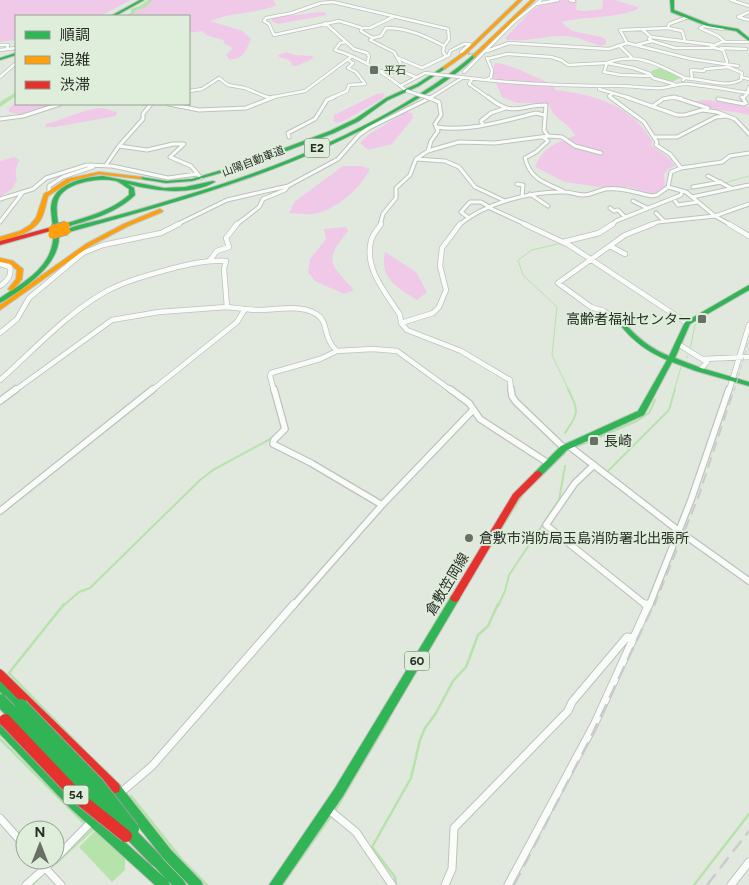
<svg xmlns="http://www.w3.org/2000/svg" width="749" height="885" font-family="Figtree,'Noto Sans JP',sans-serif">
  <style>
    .green { fill: #f0c9e9 }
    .water { fill: #b5e3aa }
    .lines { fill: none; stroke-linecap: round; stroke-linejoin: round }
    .stream-far2 { stroke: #b5e3aa; stroke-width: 1 }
    .stream-far1 { stroke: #b5e3aa; stroke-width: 2 }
    .stream { stroke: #b5e3aa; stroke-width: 2.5 }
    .river { fill: #b5e3aa; fill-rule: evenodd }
    .street-tunnel { stroke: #bcc3ba; stroke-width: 2.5; stroke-dasharray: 2.5 1; stroke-linecap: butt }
    .street-far4-casing { stroke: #bdc2bb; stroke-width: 4 }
    .street-far3-casing { stroke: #bdc2bb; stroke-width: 5 }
    .street-far2-casing { stroke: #bdc2bb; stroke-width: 6 }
    .street-far1-casing { stroke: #bdc2bb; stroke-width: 8 }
    .street-casing { stroke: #bdc2bb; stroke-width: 9 }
    .fast-casing { stroke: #bdc2bb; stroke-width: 2 }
    .slow-casing { stroke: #bdc2bb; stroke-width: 2 }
    .jam-casing { stroke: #bdc2bb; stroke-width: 2 }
    .street-far4 { stroke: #fafcfa; stroke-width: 2.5 }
    .street-far3 { stroke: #fafcfa; stroke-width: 3 }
    .street-far2 { stroke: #fafcfa; stroke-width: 4.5 }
    .street-far1 { stroke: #fafcfa; stroke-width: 5.5 }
    .street { stroke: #fafcfa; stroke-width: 7 }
    .fast { fill: #30b455; fill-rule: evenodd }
    .slow { fill: #ff9f0a; fill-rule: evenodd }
    .jam { fill: #e5322d; fill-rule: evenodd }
    .rail-far2 { stroke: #caccc9; stroke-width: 1; stroke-dasharray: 5 2.5; stroke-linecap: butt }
    .rail-far1 { stroke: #caccc9; stroke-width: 2; stroke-dasharray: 11 5.5; stroke-linecap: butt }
    .rail { stroke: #caccc9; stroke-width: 2.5; stroke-dasharray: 14 7; stroke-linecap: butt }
    .street-bridge-far1-casing { stroke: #bdc2bb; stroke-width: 4; stroke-linecap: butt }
    .street-bridge-casing { stroke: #bdc2bb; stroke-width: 5; stroke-linecap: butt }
    .fast-bridge-casing { stroke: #a69da3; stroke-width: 14; stroke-linecap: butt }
    .slow-bridge-casing { stroke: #a69da3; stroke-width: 9; stroke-linecap: butt }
    .jam-bridge-casing { stroke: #a69da3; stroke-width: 14; stroke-linecap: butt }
    .street-bridge-far1 { stroke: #fafcfa; stroke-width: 2.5 }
    .street-bridge { stroke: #fafcfa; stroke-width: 3 }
    .fast-bridge { stroke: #30b455; stroke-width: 12 }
    .slow-bridge { stroke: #ff9f0a; stroke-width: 7 }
    .jam-bridge { stroke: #e5322d; stroke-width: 12 }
    .poi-dot { fill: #696f67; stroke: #dfeddb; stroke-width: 2 }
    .labels { text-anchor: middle; stroke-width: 4; stroke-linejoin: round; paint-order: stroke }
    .far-poi-label { font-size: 11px; fill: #282d26; stroke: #dfeddb; text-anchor: start }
    .far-street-label { font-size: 11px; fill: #282d26; stroke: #dfeddb }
    .shield { fill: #dfeddb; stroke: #5f675c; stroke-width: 1 }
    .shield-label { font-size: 12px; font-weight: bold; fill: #282d26 }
    .poi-label { font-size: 14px; fill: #282d26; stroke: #dfeddb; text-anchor: start }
    .street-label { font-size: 14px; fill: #282d26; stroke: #dfeddb }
  </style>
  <rect width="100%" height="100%" fill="#e1e9df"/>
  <!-- green -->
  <path class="green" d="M0,0H131L100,16H16V40L0,42Z
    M151,0H273L276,4L275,6C252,14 233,12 210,21L243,31L251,39C246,50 243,61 229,59L226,55L233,48L225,44L223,40L206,35L202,31L189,33V16H125Z
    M550,0H577L576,10L585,11L602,9L603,0H615L638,7V9C614,19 586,16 561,22L572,31L602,37L606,40V44L601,46C590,43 579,37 567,36C547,35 527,42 507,40L506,37L532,10Z
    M319,12H325L327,15L278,24L271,21L273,18Z
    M287,52L295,55L312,56L314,58L297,66H293L289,60L279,57L278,55Z
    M495,63C507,62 540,80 554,85L555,90C594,94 632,106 652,141L651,145L670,159L675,166L668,169L664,174L665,188L653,194L629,187H600L565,182L535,167C541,149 558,141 575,136C570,122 551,119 550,105L547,103H517L502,97L492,74Z
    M384,93L383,98L344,121L337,123L333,121L334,115L377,94Z
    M708,100L749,107V115C733,110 709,112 695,101Z
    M16,103V104H53L20,114L9,112V108Z
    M102,108L117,112L116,116L55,127H45L46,124C66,119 82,109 102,108Z
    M406,112L412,113L413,118L392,144L368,150L360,143L368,135Z
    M14,157L20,160C15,167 15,172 17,180L12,189L0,197V161Z
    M343,166H361L370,169C360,189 335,211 313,214C305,215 296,213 289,213L294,202Z
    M346,227L348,231C323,262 330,263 354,290L344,294L315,281L308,272L310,259L326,239L324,229Z
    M385,252L416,272L427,292L417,300C398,288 379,279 385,252Z"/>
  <!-- water -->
  <path class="water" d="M660,68L683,77L671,82L655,78L651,71Z
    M96,830L125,857V870L112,882L79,847Z"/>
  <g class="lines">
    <!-- stream-far2 -->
    <path class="stream-far2" d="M681,196L685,190L717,185L749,176
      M605,231L619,221
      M562,243L532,250L518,260L523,275L557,307L552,355L569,391
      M238,323L247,310
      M690,349L695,325L707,318
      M687,356V358
      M674,391L681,367"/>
    <!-- stream-far1 -->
    <path class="stream-far1" d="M565,433C579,412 579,412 568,389
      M578,446L637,421L649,413L655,400
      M607,472L669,410L675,389
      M529,488L565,453
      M491,545L523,494
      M63,606L79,592L90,588L200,480L213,470L272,438
      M498,606L505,591L509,575L559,500L565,466"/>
    <!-- stream -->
    <path class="stream" d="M64,604L9,673L83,749
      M0,734V736
      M0,739L85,824
      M131,796L183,861L207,885
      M334,812L389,719
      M56,863L92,830
      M32,885L37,880
      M282,885L331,816
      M396,885L395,877L372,847L411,778L420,740L425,728L436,713L453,681L466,667L478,635L488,626L498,604
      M694,885L749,814"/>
    <!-- river -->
    <path class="river" d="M148,0H153L144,8L135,11V13L131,16H127L131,13V9L140,6Z
      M16,92V96L0,107V102Z"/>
    <!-- street-tunnel -->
    <path class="street-tunnel" d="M461,53L483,55"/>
    <defs>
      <path id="street-far4" d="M570,0L574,1
        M731,0L749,6
        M537,4L558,0
        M749,12L738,17L749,20
        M393,17L370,28H362L339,21L274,35L269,24L264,21L266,18L292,13L321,3L333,2L448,29L449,39L444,46
        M325,23L354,49L367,53L369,56L367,64
        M362,28L361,31L373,38L381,36L386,28C408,28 425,36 444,46L443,52L446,56
        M668,28L682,31L685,41
        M723,29L704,26L700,28L718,36L724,41L711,47L723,50L727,61L726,66
        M651,37L713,45
        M372,39L370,40L394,52L406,73
        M652,41L675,48H711
        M346,42L340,43L335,50C362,58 385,74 407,91
        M725,42H749
        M627,43L691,59L738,66
        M0,45H8L7,49H13
        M636,45L652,41L649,39L651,37L643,30
        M620,46L633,59
        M721,48L746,49
        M0,50L16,48
        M487,51L509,43L609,49L627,43L620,30L668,28L669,24L688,17
        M398,58L422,68L449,55L450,51L464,44H470L461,52
        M487,59L507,54L551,57L561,60L568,65L607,63L633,68L650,74L653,78L674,84
        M607,63C637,51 658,65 683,77L685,78L683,80
        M607,63L604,72L621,75L651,76
        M728,67L742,73L741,80C725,88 709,80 692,79L691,70L704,71L705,69Z
        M382,71L406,73L415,77
        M464,72L514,22L541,0
        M0,77L16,63
        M460,77C513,84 566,86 620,86C634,86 649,89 662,88C671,87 678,83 688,84C709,86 729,90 749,93
        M741,77L749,79
        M685,78L692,79
        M472,79L469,84L489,98
        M486,80L491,77L492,70L487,58
        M400,86L425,73
        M599,89L630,98
        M189,91L202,89L219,78L228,85L245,88L269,98
        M612,94L609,96L612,98
        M268,98L305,91L352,56
        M331,98L347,91L349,85L365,84L356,72L348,68L353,63L348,60L351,56
        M430,98L462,78
        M666,98H681
        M743,98L747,94L749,87"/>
      <path id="street-far3" d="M267,97L269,98
        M488,97C514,118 519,105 546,105L544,130L548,136
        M610,97L644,122L657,142L656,145L670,154L681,168
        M626,97L677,115H685L702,110L717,112L735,119L749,134
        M718,99L744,104L746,103L742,97
        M169,104L199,110L246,108L274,97
        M653,106L663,99L674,97L708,108
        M0,119L23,116L60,104
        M483,125L481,121L491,113L506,108
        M436,127C470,132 503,121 536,113L544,115
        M289,137L288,133L315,119L327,100L334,97
        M543,137L548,141L536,152L525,158C530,179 545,183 563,191
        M654,137H677L716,117L727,116
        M119,146L147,150L173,144H184L170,157L191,166L201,178
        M428,151L431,141L438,131L435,124L441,115L439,102L429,98
        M416,159L445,161L459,167L475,187L505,201
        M106,165L119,146L143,119V114L151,104
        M708,176L731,188
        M517,184L523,185L522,196
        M288,186L338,159L359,135L369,128L432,97
        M668,187L686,192L715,216L731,225
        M693,187L721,182
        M49,192V186L63,177L93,167
        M530,194L548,206
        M692,197L749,185
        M0,199L33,189L46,178L87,165L112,166L168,178L197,174
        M633,201L647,208
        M675,201L678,205L698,202
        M490,208L527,225
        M610,208L614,211L618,210L625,217
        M656,213L664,221
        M469,218L461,212L470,202H481L491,208
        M0,222L23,192
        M176,225L227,200L288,186L285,190L263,199L259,207L236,225
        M380,225L383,214L396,198V188L410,175L416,159L428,151L459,142L495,143L548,136L562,137L575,146L601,153
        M459,225C485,203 531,191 564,192C571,192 577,195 584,195C591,195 599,190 606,189C621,187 637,193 652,196L657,195L668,187L671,172L681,168L722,162L730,156L749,153
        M612,225L616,221L681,195L682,191
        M650,225L658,222L715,216L749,204"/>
      <path id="street-far2" d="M381,224C378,229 372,235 371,241C364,269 386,293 400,315L401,323L407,330L461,351L510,380L511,391
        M524,224L569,245L687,323
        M729,224L749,236
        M563,242L599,233L613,224
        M610,246L625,254
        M210,260L217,251L229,247L226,238L237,224
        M0,264L10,267C12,276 7,281 0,286
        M401,323L433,313L439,307L446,290L440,266L442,248L460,224
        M623,325L604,311L591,307L558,283L625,235L653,224
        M0,333L17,319L29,298L83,253L103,245L161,233L179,224
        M678,344L707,362L701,369
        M703,359L749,357
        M0,380C34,350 65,315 105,292C125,281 148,275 170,269C189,264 206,260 226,261L224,269L227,307C237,308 248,310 259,310C277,310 305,303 320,317C328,324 323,338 337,351L373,349L397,351L452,391
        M14,391L112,320L159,312L227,307
        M151,391L237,322L245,309
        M274,391L270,376L271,373L320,359L337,351
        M729,391L749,325"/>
      <path id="street-far1" d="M274,389L285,429L274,440L273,444L311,463L382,505
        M450,389L469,403L480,419L548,463
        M511,389L512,396L516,402L564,448
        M0,401L16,389
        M569,446L679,531L749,581
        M594,465L575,483L546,525L647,606
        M0,511L153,389
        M293,606L382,505L473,410
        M649,606L691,500L729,389"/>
      <path id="street" d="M645,604L647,606
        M119,794L152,766L294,604
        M328,809L356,832L392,885
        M0,818L25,846
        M55,859L92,821
        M38,860L61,885
        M26,885L54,860
        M445,885L452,869L454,828L568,711L572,702L627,637L634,638
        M508,885L594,725L649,604
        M731,885L749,862"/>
      <path id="fast" d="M140,0H144L115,16H111Z
        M670,0H674V10L709,24L738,29L749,38V41L736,31L707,26L671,12Z
        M16,53V55L0,60V58Z
        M473,55L476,56C454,78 425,95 398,110C296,170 182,201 69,232L64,231C74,225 89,223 100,220C126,213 152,206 177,198C253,176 326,148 395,109C422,93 449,76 473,55Z
        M443,67L446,68L419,86L388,100L359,121L334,133L252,164L192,181L166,183L141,179L139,178L141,177L166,181L192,179L248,162L330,131L355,119L386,98L417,84Z
        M103,176L164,188L185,187L213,181L215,182C190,196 155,191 128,184L134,188L135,195C117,213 90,220 66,227L64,226V224C87,217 111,211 129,195V189C124,186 120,182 116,181C100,177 64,182 58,200C54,211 60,226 59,238C58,262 35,280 16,293C11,296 6,300 0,303V298C18,286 42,273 50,252C56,238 52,225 51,210C50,184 83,177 103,176Z
        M749,285V290L690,324L675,358L701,368L749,382V386L696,371L672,362L644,415L567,450L541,476H535L534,474L535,472L561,446L638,411L667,360C648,352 634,342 621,326V324H625C638,338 651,349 669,356L685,322Z
        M455,594L458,595L460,598L458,601L343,796L282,885H269L335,788L452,595Z
        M0,680L3,682L25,701L26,705L25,709L21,710L17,709L0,692Z
        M0,722L4,723L76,798L166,879L153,865L151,861L153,857L157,855L161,857L184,881L186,885H172L168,881L170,885H155L68,806L0,734Z
        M115,783L119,784L171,850L201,881L203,885H189L163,858L111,792L110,788L111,784Z"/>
      <path id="slow" d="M518,0H522L466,54L445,69H443V67L464,52Z
        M531,0H535L475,57H473V55Z
        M99,172L141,177L143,178L141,179L99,174L71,181L48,196C46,203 45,212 41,219C33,233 14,237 0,241V237L20,231L30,225L36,218L44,194L67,179Z
        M160,209L163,211L162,212L128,226L90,246L0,310V305L86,244L124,224Z
        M0,258L13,261L23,269L22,279L13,290L11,291L8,289L16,279L17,270L9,263L0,262Z"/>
      <path id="jam" d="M52,227L54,228V230L0,245V241Z
        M538,471L541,472L542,474L541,476L519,498L458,601L455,602L452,601L450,598L452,595L513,494L535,472Z
        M0,669L3,671L119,784L120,788L119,792L115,793L111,792L0,681Z"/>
    </defs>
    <!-- street-far4 casing -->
    <use href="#street-far4" class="street-far4-casing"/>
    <!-- street-far3 casing -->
    <use href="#street-far3" class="street-far3-casing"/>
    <!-- street-far2 casing -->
    <use href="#street-far2" class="street-far2-casing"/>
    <!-- street-far1 casing -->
    <use href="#street-far1" class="street-far1-casing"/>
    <!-- street casing -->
    <use href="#street" class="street-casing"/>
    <!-- fast casing -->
    <use href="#fast" class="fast-casing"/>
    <!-- slow casing -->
    <use href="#slow" class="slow-casing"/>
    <!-- jam casing -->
    <use href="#jam" class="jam-casing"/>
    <!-- street-far4 -->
    <use href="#street-far4" class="street-far4"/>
    <!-- street-far3 -->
    <use href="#street-far3" class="street-far3"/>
    <!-- street-far2 -->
    <use href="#street-far2" class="street-far2"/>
    <!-- street-far1 -->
    <use href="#street-far1" class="street-far1"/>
    <!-- street -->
    <use href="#street" class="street"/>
    <!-- fast -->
    <use href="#fast" class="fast"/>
    <!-- slow -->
    <use href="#slow" class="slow"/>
    <!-- jam -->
    <use href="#jam" class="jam"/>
    <!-- rail-far2 -->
    <path class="rail-far2" d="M734,391L749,340"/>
    <!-- rail-far1 -->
    <path class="rail-far1" d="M654,606L699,495L734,389"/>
    <!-- rail -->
    <path class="rail" d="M514,885L589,741L654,604
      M707,885L749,831"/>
    <defs>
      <path id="street-bridge-far1" d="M425,73L460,77
        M407,91L429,98"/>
      <path id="street-bridge" d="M426,97L429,98"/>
      <path id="fast-bridge" d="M0,700L157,861
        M21,705L98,784L133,829"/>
      <path id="slow-bridge" d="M52,229L66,225
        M52,235L67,231"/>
      <path id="jam-bridge" d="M5,720L81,800L126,836"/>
    </defs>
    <!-- street-bridge-far1 casing -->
    <use href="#street-bridge-far1" class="street-bridge-far1-casing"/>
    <!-- street-bridge casing -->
    <use href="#street-bridge" class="street-bridge-casing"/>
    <!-- fast-bridge casing -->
    <use href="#fast-bridge" class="fast-bridge-casing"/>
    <!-- slow-bridge casing -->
    <use href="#slow-bridge" class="slow-bridge-casing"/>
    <!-- jam-bridge casing -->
    <use href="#jam-bridge" class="jam-bridge-casing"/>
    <!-- street-bridge-far1 -->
    <use href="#street-bridge-far1" class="street-bridge-far1"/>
    <!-- street-bridge -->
    <use href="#street-bridge" class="street-bridge"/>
    <!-- fast-bridge -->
    <use href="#fast-bridge" class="fast-bridge"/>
    <!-- slow-bridge -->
    <use href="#slow-bridge" class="slow-bridge"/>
    <!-- jam-bridge -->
    <use href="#jam-bridge" class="jam-bridge"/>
  </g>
  <!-- markers -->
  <g class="poi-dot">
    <rect x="369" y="65" width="10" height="10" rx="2.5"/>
    <rect x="697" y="314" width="10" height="10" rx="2.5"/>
    <rect x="589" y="436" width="10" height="10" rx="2.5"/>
    <circle cx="469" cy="538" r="5"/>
  </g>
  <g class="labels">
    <!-- far-poi labels -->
    <g class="far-poi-label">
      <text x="384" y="74">平石</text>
    </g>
    <!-- far-street labels -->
    <g class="far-street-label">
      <text transform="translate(253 161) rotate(-21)" y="4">山陽自動車道</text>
    </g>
    <!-- shield labels -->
    <g class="shield">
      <rect x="304.5" y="138.5" width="25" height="19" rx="4"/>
      <rect x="404.5" y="651.5" width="25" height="19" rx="4"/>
      <rect x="63.5" y="785.5" width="25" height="19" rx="4"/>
    </g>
    <g class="shield-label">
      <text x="317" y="152">E2</text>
      <text x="417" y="665">60</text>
      <text x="76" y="799">54</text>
    </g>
    <!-- poi labels -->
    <g class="poi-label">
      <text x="692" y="324" text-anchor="end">高齢者福祉センター</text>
      <text x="604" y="446">長崎</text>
      <text x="479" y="543">倉敷市消防局玉島消防署北出張所</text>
    </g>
    <!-- street labels -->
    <g class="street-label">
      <text transform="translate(447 584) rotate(-59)" y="5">倉敷笠岡線</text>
    </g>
  </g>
  <!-- legend -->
  <rect x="15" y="15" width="175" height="90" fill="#dfeddb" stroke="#96a093"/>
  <rect x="25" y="31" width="25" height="8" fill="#30b455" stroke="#96a093"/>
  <text x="60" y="40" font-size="15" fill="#282d26">順調</text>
  <rect x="25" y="56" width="25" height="8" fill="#ff9f0a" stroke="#96a093"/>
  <text x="60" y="65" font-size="15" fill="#282d26">混雑</text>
  <rect x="25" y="81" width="25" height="8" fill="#e5322d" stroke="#96a093"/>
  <text x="60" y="90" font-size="15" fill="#282d26">渋滞</text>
  <!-- north arrow -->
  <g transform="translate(40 845)"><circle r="24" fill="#dfeddb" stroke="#96a093"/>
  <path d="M0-4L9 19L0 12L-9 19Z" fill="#696f67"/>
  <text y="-8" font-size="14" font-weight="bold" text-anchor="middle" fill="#282d26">N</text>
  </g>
</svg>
